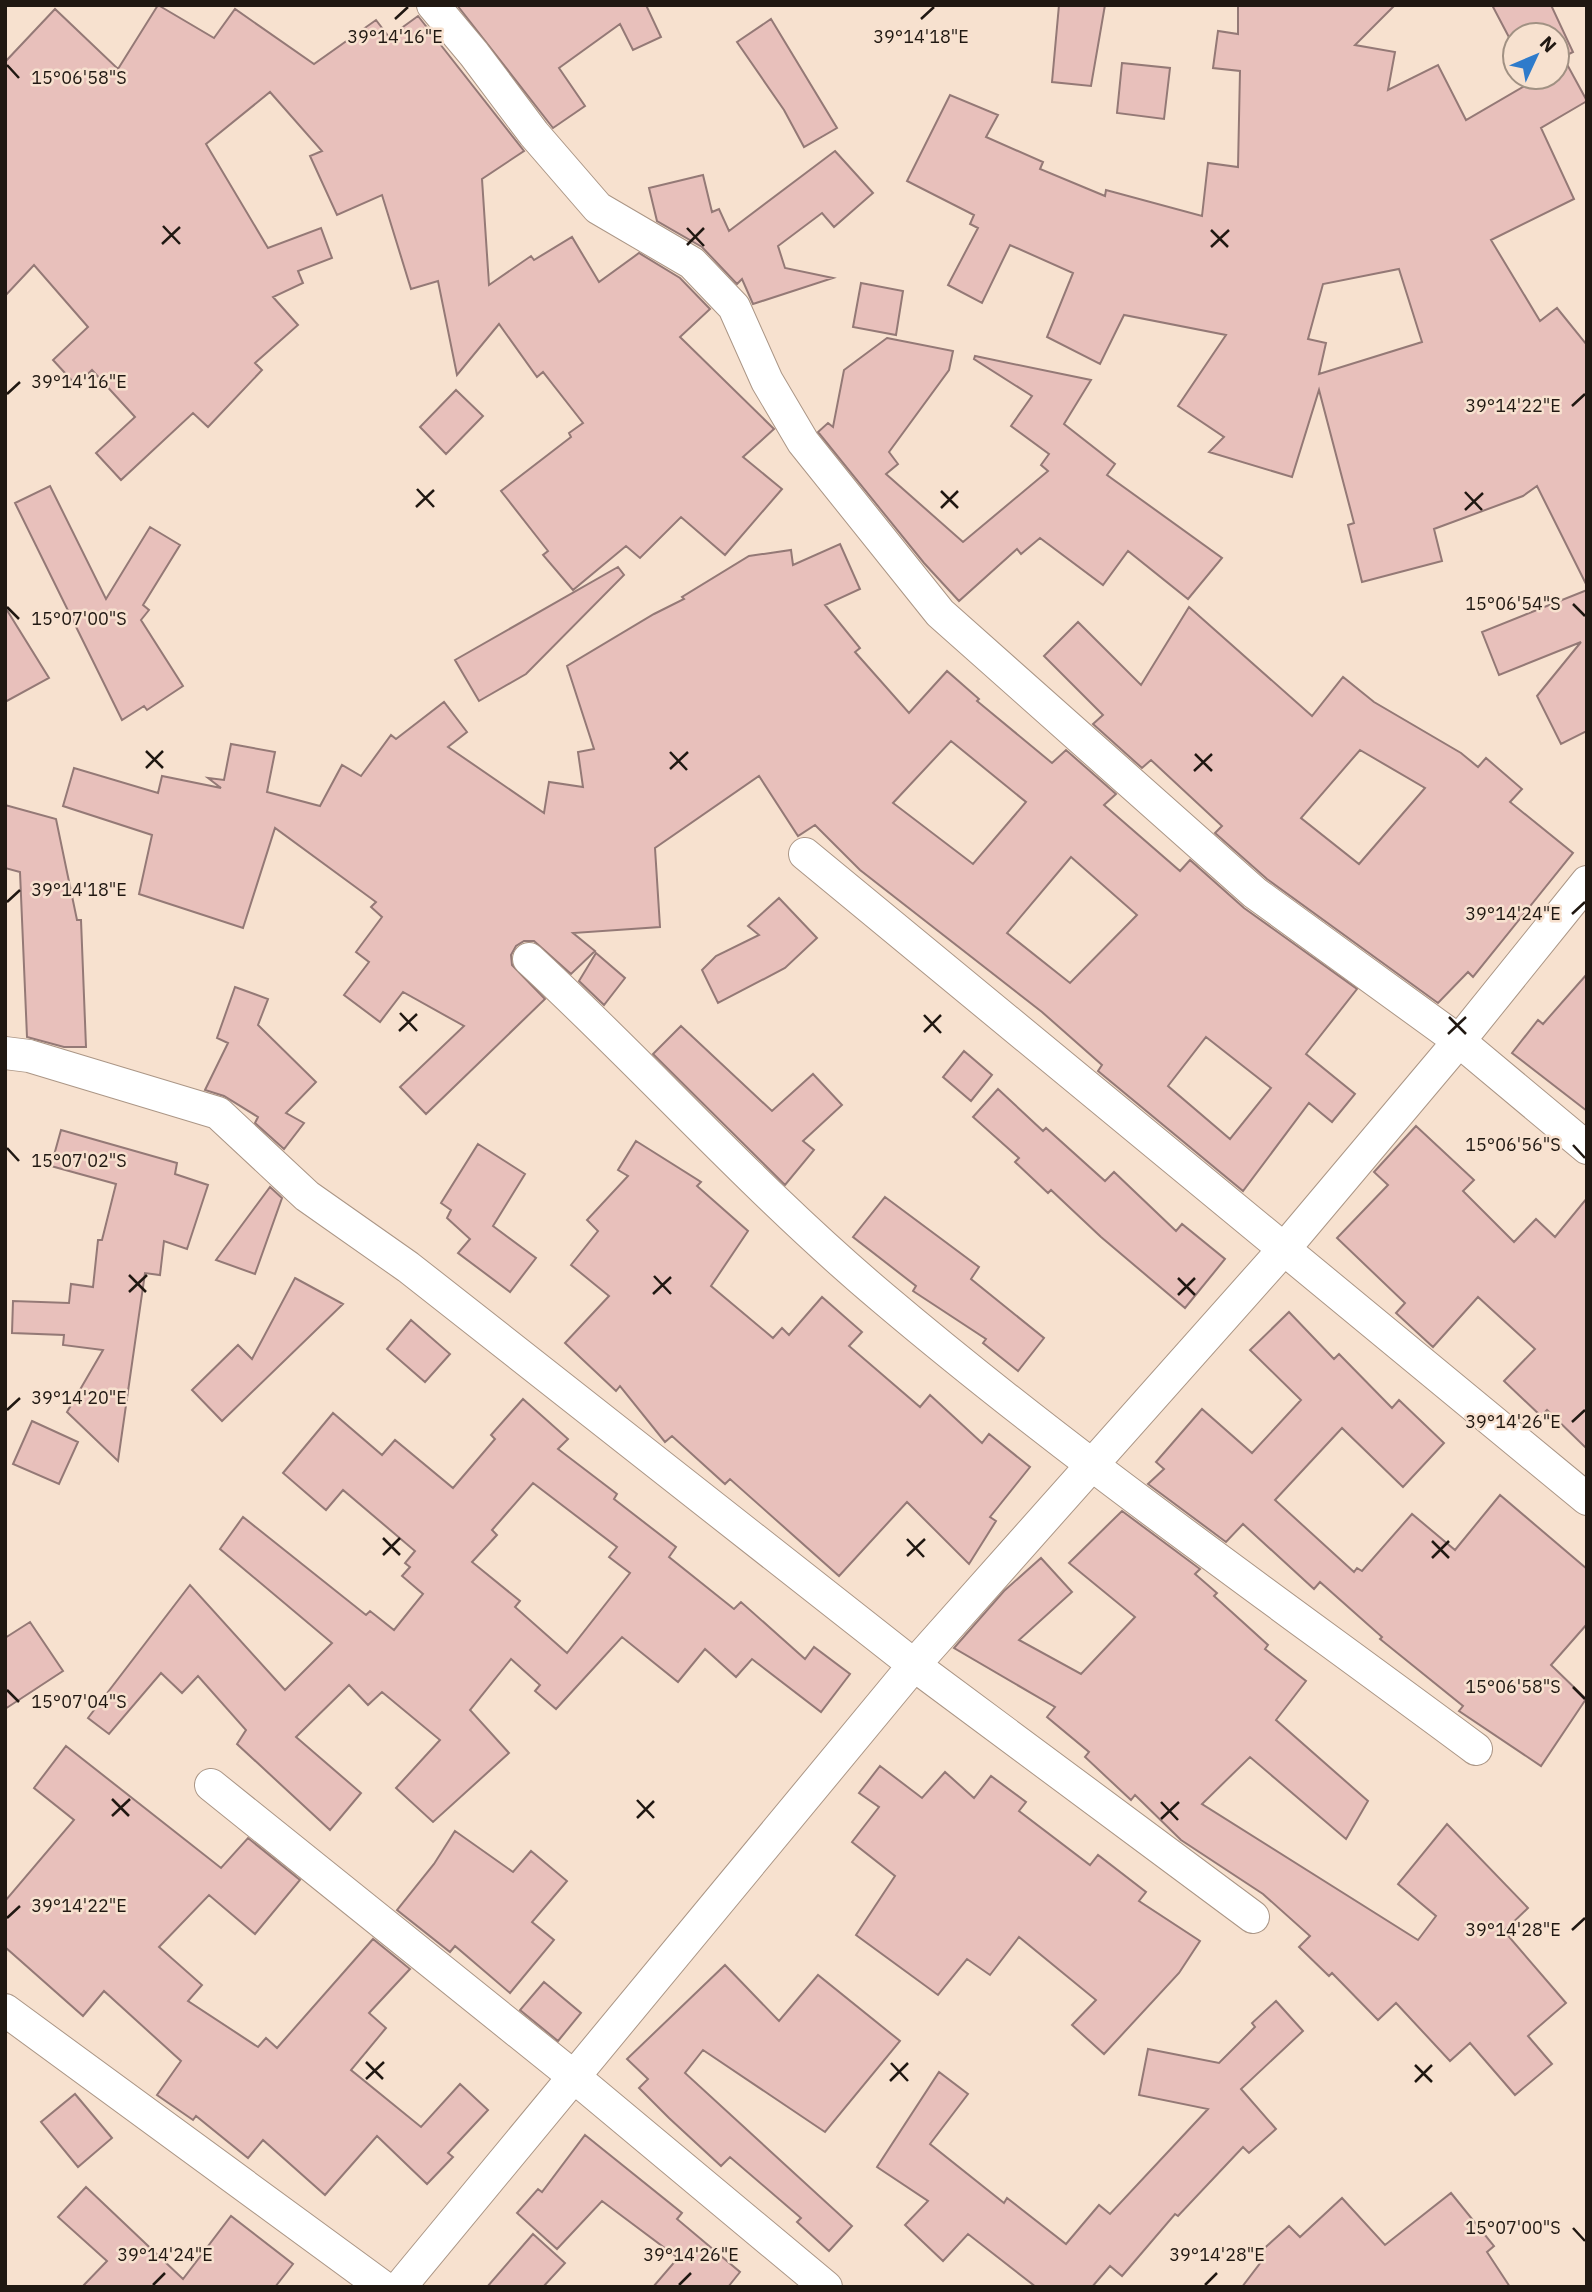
<svg xmlns="http://www.w3.org/2000/svg" width="1592" height="2292" font-family="'IBM Plex Sans',sans-serif">
  <style>
    .building { fill: #e8c0bb; stroke: #947976; stroke-width: 2; fill-rule: evenodd }
    .lines { fill: none; stroke-linecap: round; stroke-linejoin: round }
    .minor-casing { stroke: #ab9686; stroke-width: 34 }
    .minor { stroke: #fff; stroke-width: 32 }
    .ticks { fill: none; stroke: #201812; stroke-width: 2.5 }
    .ticks-label { font-size: 18px; text-anchor: middle; fill: #201812; stroke: #f7e1cf; stroke-width: 5; stroke-linejoin: round; paint-order: stroke }
  </style>
  <rect width="100%" height="100%" fill="#f7e1cf"/>
  <!-- building -->
  <path class="building" d="M158,5L214,38L235,9L314,64L376,20L389,37L418,16L524,151L482,179L489,285L531,256L534,260L572,237L599,282L639,253L680,278L710,309L680,337L774,429L743,457L782,489L725,555L681,517L640,558L626,546L573,590L543,555L548,551L501,491L571,437L569,433L583,423L543,372L537,377L499,324L457,375L438,281L411,289L382,195L337,215L310,156L322,151L270,92L206,144L268,248L321,228L332,258L298,271L303,283L273,297L298,325L255,363L262,370L208,427L193,413L121,480L96,453L135,417L92,370L76,385L53,360L88,327L34,265L5,296V62L55,9L118,69Z
    M457,5H646L661,37L633,50L620,24L559,68L585,106L553,128Z
    M1059,5H1105L1091,86L1052,82Z
    M1238,5H1395L1355,45L1395,52L1388,90L1438,65L1466,120L1528,84L1524,77H1557V35H1515V57L1508,42L1511,41L1492,5H1551L1573,52L1563,57L1587,101L1541,128L1574,199L1491,240L1540,321L1557,308L1587,345V586L1537,486L1523,496L1434,529L1442,561L1362,582L1348,525L1354,523L1319,390L1292,477L1209,452L1224,437L1178,406L1226,335L1124,315L1100,364L1047,337L1073,273L1010,245L982,303L948,285L978,228L970,224L974,215L907,181L950,95L998,115L986,137L1043,162L1040,169L1105,196L1106,190L1202,216L1208,163L1238,167L1240,71L1213,68L1218,31L1238,34ZM1399,269L1422,342L1319,374L1326,343L1308,339L1323,284Z
    M771,19L837,128L804,147L784,110L737,42Z
    M1122,63L1170,68L1164,119L1117,113Z
    M835,151L873,193L834,227L822,213L778,246L785,268L833,278L753,304L742,279L737,284L702,247L657,221L649,188L703,175L712,212L719,209L729,231Z
    M861,283L903,291L896,335L853,327Z
    M887,338L953,351L949,370L889,452L898,464L886,474L963,542L1048,471L1041,465L1049,454L1011,426L1032,396L974,359L975,356L1091,380L1064,424L1115,464L1107,475L1222,558L1188,599L1128,551L1103,585L1040,538L1021,554L1017,549L959,601L924,563L818,432L828,423L833,427L844,370Z
    M456,390L483,416L446,454L420,427Z
    M50,486L106,599L150,527L180,545L143,605L149,610L141,620L183,686L147,710L144,706L122,720L15,503Z
    M840,544L860,589L825,605L860,648L855,652L909,713L947,671L979,699L977,701L1052,763L1066,750L1116,794L1104,805L1180,871L1190,860L1244,908L1357,989L1306,1054L1355,1094L1332,1122L1309,1103L1243,1191L1098,1071L1102,1065L1042,1012L860,870L815,825L798,836L759,776L655,848L660,927L573,933L595,951L571,974L534,941H524L516,946L511,955L512,965L545,999L426,1114L400,1087L464,1026L403,992L380,1022L344,995L369,962L356,952L382,917L371,907L376,902L275,828L243,928L139,894L152,835L63,806L74,768L158,793L162,776L221,788L208,778L224,780L231,744L275,752L267,792L320,806L342,765L361,776L391,735L396,739L444,702L467,732L448,747L544,813L549,782L583,787L578,752L594,749L567,666L654,614L684,599L682,597L749,556L791,550L793,565ZM951,741L1026,802L973,864L893,803ZM1071,857L1137,915L1070,983L1007,933ZM1206,1037L1271,1088L1230,1139L1168,1086Z
    M618,567L624,575L526,674L479,701L455,660Z
    M1587,590V731L1561,744L1537,696L1581,642L1499,675L1482,632Z
    M5,607L49,678L5,702Z
    M1189,607L1312,716L1343,677L1374,702L1461,753L1478,767L1486,758L1522,789L1510,802L1573,853L1473,977L1468,972L1438,1003L1267,879L1215,833L1222,826L1151,760L1142,768L1093,724L1103,715L1044,656L1078,622L1141,685ZM1360,750L1425,788L1359,864L1301,818Z
    M5,805L56,819L77,920H81L86,1047H64L27,1037L20,872L5,868Z
    M779,898L817,938L785,968L718,1003L702,970L716,956L759,935L748,926Z
    M596,953L625,978L604,1005L579,981Z
    M1587,974V1111L1512,1053L1538,1020L1543,1024Z
    M235,987L268,999L258,1025L316,1082L286,1113L304,1123L284,1149L255,1123L258,1117L224,1096L205,1090L228,1043L217,1038Z
    M681,1026L772,1111L813,1074L842,1105L803,1141L814,1150L785,1185L653,1054Z
    M964,1051L992,1075L971,1101L943,1077Z
    M998,1089L1043,1131L1046,1128L1105,1181L1114,1172L1176,1231L1182,1224L1225,1259L1185,1308L1101,1237L1051,1190L1048,1193L1015,1162L1019,1158L973,1117Z
    M1416,1126L1474,1180L1463,1191L1514,1242L1536,1219L1555,1237L1587,1198V1449L1547,1410L1541,1416L1504,1381L1535,1349L1478,1297L1433,1347L1396,1313L1405,1303L1337,1238L1388,1185L1374,1172Z
    M61,1130L177,1163L175,1174L208,1185L187,1249L164,1241L160,1275L145,1273L118,1461L67,1412L103,1350L63,1345L64,1335L12,1333L13,1301L69,1303L71,1284L93,1287L98,1240H102L116,1184L51,1166Z
    M636,1141L701,1182L697,1186L748,1231L711,1286L773,1338L782,1328L789,1335L822,1297L862,1332L849,1346L920,1407L930,1395L982,1443L989,1434L1030,1467L990,1517L996,1521L969,1564L907,1502L839,1576L730,1479L725,1484L672,1436L665,1442L620,1386L616,1391L565,1343L609,1296L571,1265L598,1231L587,1220L628,1176L618,1170Z
    M478,1144L525,1174L493,1226L536,1258L510,1292L458,1253L470,1239L447,1218L451,1210L441,1203Z
    M270,1187L282,1198L255,1274L216,1260Z
    M885,1197L979,1267L971,1279L1044,1338L1018,1371L983,1343L986,1339L913,1291L916,1286L853,1237Z
    M295,1278L343,1304L222,1421L192,1390L238,1345L252,1359Z
    M1289,1312L1334,1359L1339,1354L1392,1408L1399,1400L1444,1443L1403,1487L1342,1428L1275,1500L1354,1572L1357,1568L1362,1571L1412,1514L1455,1550L1500,1495L1587,1569V1624L1551,1665L1586,1699L1541,1766L1459,1711L1463,1706L1380,1639L1382,1637L1320,1582L1314,1589L1243,1524L1226,1542L1148,1484L1164,1469L1156,1462L1202,1409L1252,1453L1301,1400L1250,1350Z
    M411,1320L450,1354L425,1382L387,1349Z
    M523,1399L568,1439L558,1449L617,1494L614,1499L676,1547L669,1557L734,1609L741,1602L805,1659L814,1647L850,1674L821,1712L752,1659L736,1677L705,1649L678,1682L622,1637L556,1709L535,1691L540,1685L511,1659L470,1710L509,1753L433,1822L396,1788L440,1740L382,1692L368,1705L349,1685L296,1737L361,1793L330,1830L237,1744L246,1730L198,1676L182,1693L161,1673L109,1734L88,1718L190,1585L285,1690L332,1643L220,1549L243,1517L366,1615L370,1611L394,1630L423,1594L402,1576L410,1567L405,1563L415,1551L343,1490L326,1510L283,1473L333,1413L382,1455L395,1440L453,1488L495,1439L491,1435ZM533,1483L617,1547L609,1557L630,1573L567,1653L515,1607L520,1601L472,1562L497,1535L492,1530Z
    M32,1421L78,1442L59,1484L13,1464Z
    M1122,1511L1200,1569L1195,1574L1217,1593L1214,1596L1268,1645L1265,1649L1306,1681L1276,1720L1368,1801L1346,1839L1250,1757L1202,1804L1418,1940L1436,1916L1398,1884L1447,1824L1528,1908L1504,1931L1566,2003L1528,2036L1552,2064L1515,2095L1470,2043L1450,2061L1396,2003L1378,2020L1332,1973L1329,1976L1299,1947L1310,1936L1263,1894L1181,1840L1135,1795L1131,1800L1085,1757L1089,1752L1047,1717L1055,1707L954,1648L1004,1591L1041,1558L1072,1592L1019,1640L1081,1674L1135,1617L1069,1563Z
    M30,1622L63,1671L5,1709V1638Z
    M66,1746L221,1868L248,1838L300,1880L255,1934L209,1895L159,1947L202,1985L188,2001L258,2047L266,2038L277,2048L373,1939L410,1969L369,2013L386,2028L351,2070L421,2127L460,2084L488,2110L448,2153L453,2157L427,2184L377,2136L325,2195L263,2140L248,2158L196,2116L193,2120L157,2095L181,2061L104,1991L83,2016L5,1947V1901L74,1820L34,1788Z
    M880,1766L922,1798L945,1772L974,1798L991,1776L1026,1802L1019,1811L1090,1865L1098,1855L1146,1892L1139,1901L1200,1941L1179,1973L1104,2054L1072,2025L1096,2000L1019,1937L990,1975L967,1959L938,1995L856,1935L895,1876L852,1842L879,1807L859,1793Z
    M455,1831L513,1872L531,1851L567,1881L532,1922L554,1940L510,1993L455,1946L450,1952L397,1910L434,1864Z
    M725,1965L779,2021L818,1975L900,2041L825,2132L703,2050L685,2073L852,2226L829,2251L797,2222L801,2218L730,2157L721,2166L669,2118L639,2088L648,2079L627,2059Z
    M544,1982L581,2013L558,2041L520,2010Z
    M1276,2001L1303,2031L1241,2089L1276,2129L1249,2153L1243,2147L1178,2216L1175,2214L1122,2276L1110,2266L1092,2287H1036L968,2234L943,2261L905,2225L928,2201L877,2167L939,2072L968,2094L930,2144L1004,2203L1007,2198L1066,2244L1099,2205L1110,2214L1208,2109L1139,2095L1148,2049L1219,2063L1255,2027L1252,2023Z
    M75,2094L112,2138L78,2167L41,2122Z
    M585,2135L682,2213L677,2219L740,2272L728,2287H653L678,2258L602,2201L557,2249L517,2213L538,2189L542,2192Z
    M86,2187L183,2279L231,2216L293,2264L275,2287H82L107,2261L58,2217Z
    M1451,2193L1494,2246L1487,2252L1510,2287H1242L1264,2258L1259,2253L1289,2226L1300,2237L1342,2198L1385,2245Z
    M533,2234L565,2263L543,2287H487Z"/>
  <g class="lines">
    <defs>
      <path id="minor" d="M433,5L474,54L534,134L598,208L692,263L734,307L767,381L803,442L940,613L1255,893L1459,1041L1587,1148
        M805,854L1587,1499
        M529,959C649,1070 758,1193 883,1298C1072,1458 1277,1601 1476,1749
        M5,1053L29,1056L218,1113L307,1196L408,1267L914,1665L1253,1917
        M211,1785L573,2076L826,2287
        M5,2010L383,2287
        M400,2287L914,1665L1284,1249L1459,1041L1587,882"/>
    </defs>
    <!-- minor casing -->
    <use href="#minor" class="minor-casing"/>
    <!-- minor -->
    <use href="#minor" class="minor"/>
  </g>
  <!-- ticks -->
  <path class="ticks" d="M395,19L408,7M921,19L934,7M7,65L19,78M163,226L180,244M687,228L704,246M1211,230L1228,247M162,244L180,227M687,245L704,228M1211,247L1229,230M7,394L20,382M1572,406L1585,394M417,489L434,507M941,491L958,508M1465,492L1482,510M416,507L434,490M941,508L958,491M1465,510L1483,493M1573,604L1585,616M7,607L19,619M146,751L163,768M670,752L687,770M1195,754L1212,771M146,768L163,751M670,769L688,752M1194,771L1212,754M7,902L20,890M1572,914L1585,902M400,1013L417,1031M924,1015L941,1033M1449,1017L1466,1034M399,1031L417,1014M924,1032L941,1015M1448,1034L1466,1017M1573,1145L1585,1158M7,1148L19,1161M129,1275L146,1292M654,1276L671,1294M1178,1278L1195,1295M129,1292L147,1275M653,1294L671,1277M1178,1295L1195,1278M7,1410L20,1398M1572,1422L1585,1410M383,1538L400,1555M907,1539L924,1557M1432,1541L1449,1558M383,1555L400,1538M907,1556L925,1539M1432,1558L1449,1541M1573,1687L1585,1699M7,1690L19,1702M112,1799L129,1816M637,1800L654,1818M1161,1802L1178,1820M112,1816L130,1799M637,1818L654,1801M1161,1819L1179,1802M7,1918L20,1906M1572,1930L1585,1918M366,2062L383,2079M891,2063L908,2081M1415,2065L1432,2082M366,2079L384,2062M890,2081L908,2063M1415,2082L1432,2065M1573,2228L1585,2241M153,2285L165,2273M679,2285L691,2273M1205,2285L1217,2273"/>
  <g class="ticks-label">
    <text x="395" y="43">39°14'16"E</text>
    <text x="921" y="43">39°14'18"E</text>
    <text x="79" y="84">15°06'58"S</text>
    <text x="79" y="388">39°14'16"E</text>
    <text x="1513" y="412">39°14'22"E</text>
    <text x="1513" y="610">15°06'54"S</text>
    <text x="79" y="625">15°07'00"S</text>
    <text x="79" y="896">39°14'18"E</text>
    <text x="1513" y="920">39°14'24"E</text>
    <text x="1513" y="1151">15°06'56"S</text>
    <text x="79" y="1167">15°07'02"S</text>
    <text x="79" y="1404">39°14'20"E</text>
    <text x="1513" y="1428">39°14'26"E</text>
    <text x="1513" y="1693">15°06'58"S</text>
    <text x="79" y="1708">15°07'04"S</text>
    <text x="79" y="1912">39°14'22"E</text>
    <text x="1513" y="1936">39°14'28"E</text>
    <text x="1513" y="2234">15°07'00"S</text>
    <text x="165" y="2261">39°14'24"E</text>
    <text x="691" y="2261">39°14'26"E</text>
    <text x="1217" y="2261">39°14'28"E</text>
  </g>
  <!-- border -->
  <rect width="1592" height="2292" fill="none" stroke="#201812" stroke-width="14"/>
  <!-- north arrow -->
  <g transform="translate(1536 56) rotate(46)"><circle r="33" fill="#f7e1cf" stroke="#a19183" stroke-width="2"/>
  <path d="M0-5L12 26L0 18L-12 26Z" fill="#2e7bcb"/>
  <text y="-10" font-size="19" font-weight="bold" text-anchor="middle" fill="#201812">N</text>
  </g>
</svg>
